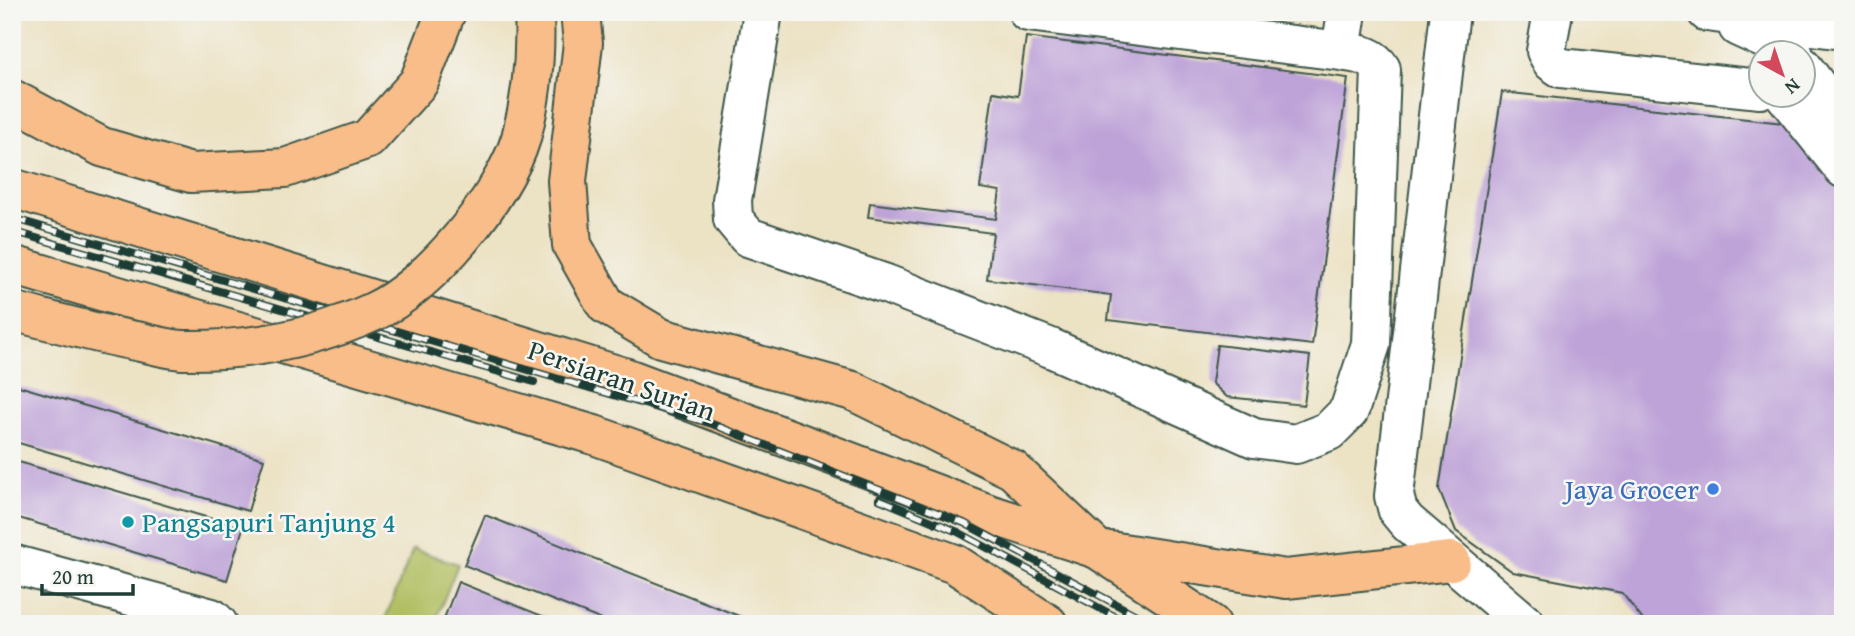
<svg xmlns="http://www.w3.org/2000/svg" width="1855" height="636" font-family="'Gentium Book Plus',serif">
  <style>
    .green { fill: #b0bd5f; stroke: #687d4a; stroke-width: 2 }
    .building { fill: #bea3d8 }
    .lines { fill: none; stroke-linecap: round; stroke-linejoin: round }
    .minor-casing { stroke: #3e564a; stroke-width: 42 }
    .major-casing { stroke: #3e564a; stroke-width: 42 }
    .highway-casing { stroke: #3e564a; stroke-width: 42 }
    .minor { stroke: #fff; stroke-width: 38 }
    .major { stroke: #f8bd89; stroke-width: 38 }
    .highway { stroke: #f8bd89; stroke-width: 38 }
    .rail-casing { stroke: #1f3d34; stroke-width: 8 }
    .rail { stroke: #f6f6f2; stroke-width: 5; stroke-dasharray: 16; stroke-linecap: butt }
    .highway-bridge-casing { stroke: #3e564a; stroke-width: 42; stroke-linecap: butt }
    .highway-bridge { stroke: #f8bd89; stroke-width: 38 }
    .shop-dot { fill: #3f7fe0; stroke: #f6f6f2; stroke-width: 2.5 }
    .culture-dot { fill: #0f9aa8; stroke: #f6f6f2; stroke-width: 2.5 }
    .labels { text-anchor: middle; stroke-width: 5; stroke-linejoin: round; paint-order: stroke }
    .street-label { font-size: 28px; fill: #1f3d34; stroke: #f6f6f2 }
    .shop-label { font-size: 28px; fill: #366cbe; stroke: #f6f6f2; text-anchor: end }
    .culture-label { font-size: 28px; fill: #0d838f; stroke: #f6f6f2; text-anchor: start }
  </style>
  <rect width="100%" height="100%" fill="#f6f6f2"/>
  <filter id="ink" filterUnits="userSpaceOnUse"><feTurbulence type="fractalNoise" baseFrequency=".0143" numOctaves="2"/><feDisplacementMap in="SourceGraphic" scale="14" xChannelSelector="R" yChannelSelector="G"/><feConvolveMatrix kernelMatrix="1 2 1 2 8 2 1 2 1" color-interpolation-filters="sRGB"/></filter>
  <filter id="wash" filterUnits="userSpaceOnUse"><feTurbulence type="fractalNoise" baseFrequency=".00686" numOctaves="4" result="noise"/><feDisplacementMap in="SourceGraphic" scale="28" xChannelSelector="R" yChannelSelector="G"/><feGaussianBlur stdDeviation="1.57" result="paint"/><feColorMatrix in="noise" values="0 0 0 0 0 0 0 0 0 0 0 0 0 0 0 0 0 1.4 0 .05"/><feComposite in="paint" operator="in"/></filter>
  <g filter="url(#wash)">
    <rect width="100%" height="100%" fill="#ece2c4"/>
    <!-- green -->
    <path class="green" d="M413,549L458,564L434,624H383Z"/>
    <g id="blocks">
      <!-- building -->
      <path class="building" d="M1026,37L1348,78L1312,345L1108,320L1111,295L987,279L993,233L868,217L870,203L996,219L1000,191L980,188L993,92L1018,96Z
        M1502,92L1802,125L1843,182V624H1646L1622,593L1513,572L1456,531L1439,489Z
        M1217,345L1310,356L1304,405L1227,397L1212,383Z
        M12,384L264,459L248,511L12,441Z
        M12,460L243,528L227,580L12,516Z
        M485,515L759,624H612L464,565Z
        M458,582L562,624H442Z"/>
    </g>
  </g>
  <g filter="url(#ink)">
    <use href="#blocks" fill-opacity="0" stroke="#3e564a" stroke-width="2"/>
    <g class="lines">
      <defs>
        <path id="minor" d="M763,12L732,200L733,219L748,237L886,284L1051,348L1254,438L1296,444L1329,431L1349,411L1371,344L1381,69C1372,54 1357,54 1341,51L1028,12
          M1450,12L1394,496L1398,511L1407,522L1526,624
          M1553,12L1546,51L1552,62L1561,68L1760,89
          M1707,12L1843,30
          M1738,27L1793,52
          M1341,51L1347,12
          M1802,66L1843,121
          M1784,94L1843,168
          M12,564L212,618L218,624"/>
        <path id="major" d="M12,188L627,378L989,514L1097,549L1211,624
          M12,265L594,435L955,564L1048,624
          M1110,551L1286,579L1451,561"/>
        <path id="highway" d="M580,12L583,43L567,181L572,245L606,305L661,338L853,391L1013,470L1097,549
          M12,99L102,147L191,173L285,168L368,139L419,82L446,12"/>
      </defs>
      <!-- minor casing -->
      <use href="#minor" class="minor-casing"/>
      <!-- major casing -->
      <use href="#major" class="major-casing"/>
      <!-- highway casing -->
      <use href="#highway" class="highway-casing"/>
      <!-- minor -->
      <use href="#minor" class="minor"/>
      <!-- major -->
      <use href="#major" class="major"/>
      <!-- highway -->
      <use href="#highway" class="highway"/>
      <defs>
        <path id="rail" d="M12,218L712,424L964,523L1153,624
          M12,231L534,382
          M879,499L958,532L1129,624"/>
      </defs>
      <!-- rail casing -->
      <use href="#rail" class="rail-casing"/>
      <!-- rail -->
      <use href="#rail" class="rail"/>
      <defs>
        <path id="highway-bridge" d="M12,311C55,322 97,334 141,342C154,345 169,349 182,350C247,351 314,339 373,312C428,288 504,196 521,138C532,97 536,54 534,12"/>
      </defs>
      <!-- highway-bridge casing -->
      <use href="#highway-bridge" class="highway-bridge-casing"/>
      <!-- highway-bridge -->
      <use href="#highway-bridge" class="highway-bridge"/>
    </g>
  </g>
  <!-- markers -->
  <circle class="shop-dot" cx="1713" cy="489" r="7"/>
  <circle class="culture-dot" cx="128" cy="522" r="7"/>
  <g class="labels">
    <!-- street labels -->
    <g class="street-label">
      <text transform="translate(622 380) rotate(19)" y="10">Persiaran Surian</text>
    </g>
    <!-- shop labels -->
    <g class="shop-label">
      <text x="1699" y="499">Jaya Grocer</text>
    </g>
    <!-- culture labels -->
    <g class="culture-label">
      <text x="142" y="532">Pangsapuri Tanjung 4</text>
    </g>
  </g>
  <!-- margin -->
  <rect width="1855" height="636" fill="none" stroke="#f6f6f2" stroke-width="42"/>
  <!-- north arrow -->
  <g transform="translate(1782 74) rotate(140)"><circle r="33" fill="#f6f6f2" stroke="#a0aca6" stroke-width="2"/>
  <path d="M0-5L12 26L0 18L-12 26Z" fill="#d1495b"/>
  <text y="-10" font-size="19" font-weight="bold" text-anchor="middle" fill="#1f3d34">N</text>
  </g>
  <!-- scale -->
  <path d="M42 584v10h91v-10" fill="none" stroke="#1f3d34" stroke-width="3.5"/>
  <text x="52" y="584" font-size="21" fill="#1f3d34" stroke="#f6f6f2" stroke-width="5" paint-order="stroke">20 m</text>
</svg>
